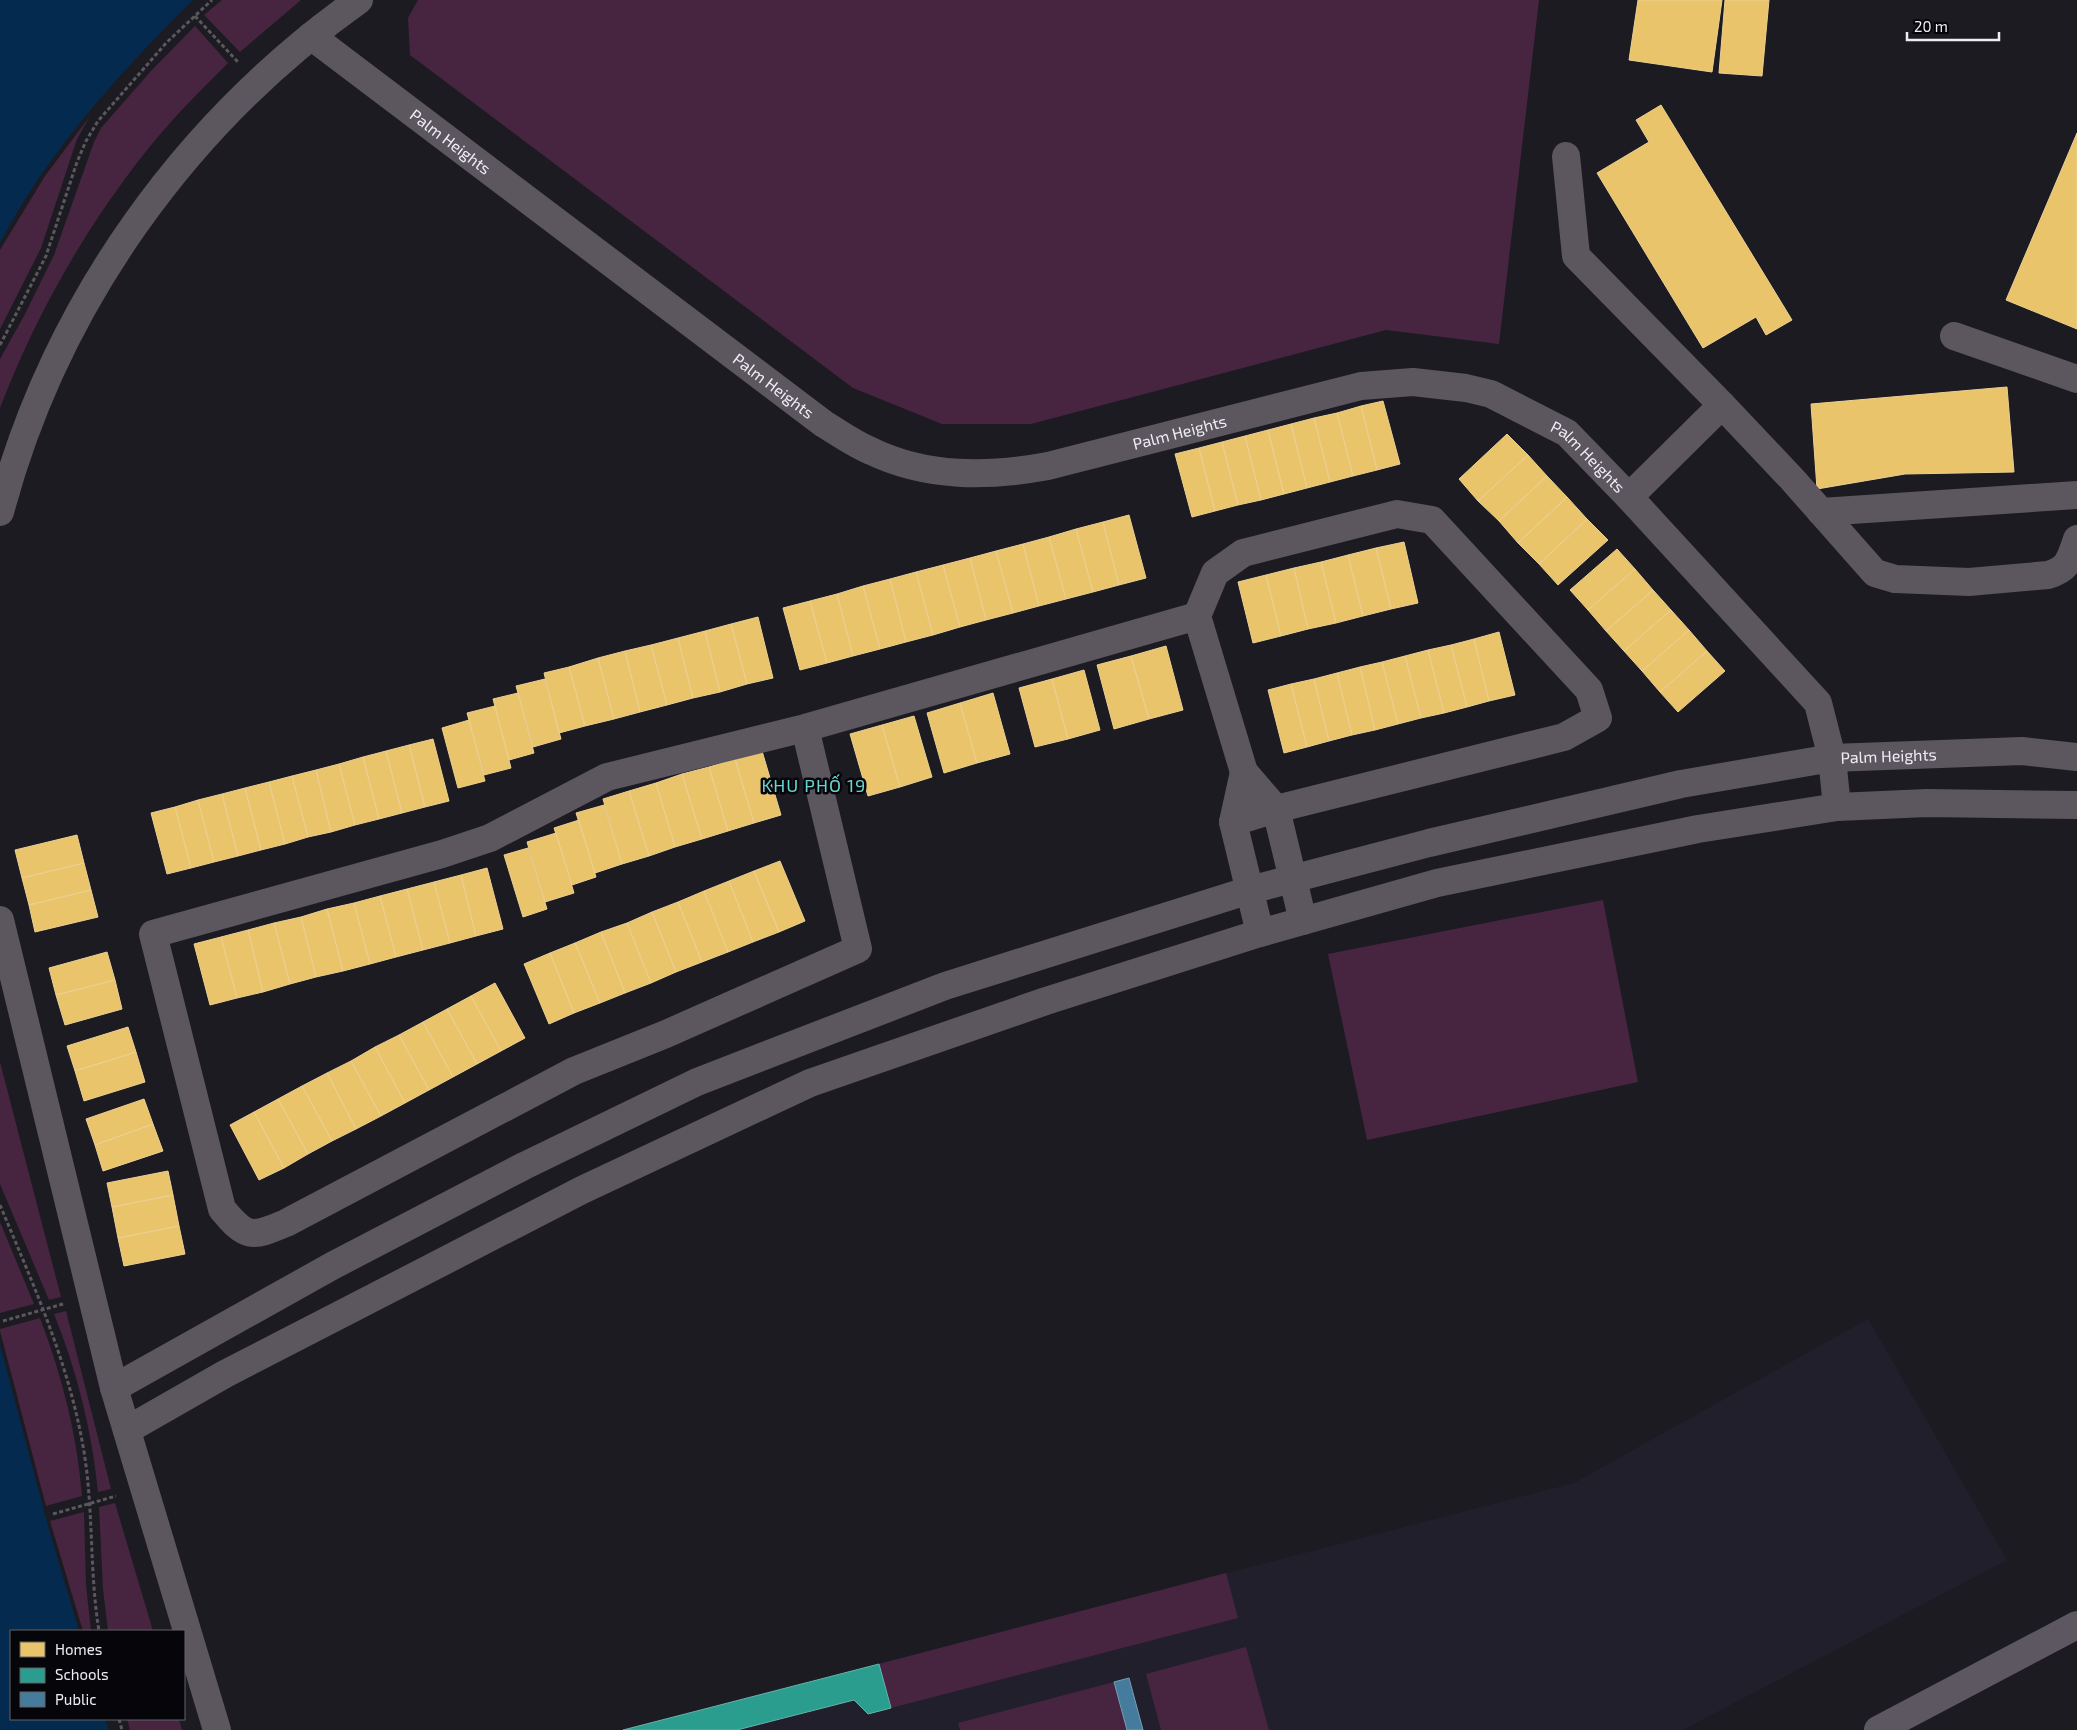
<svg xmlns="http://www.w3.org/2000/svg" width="2077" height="1730" font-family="'Exo 2',sans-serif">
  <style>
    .built { fill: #221f2d }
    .green { fill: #472541 }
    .water { fill: #052a4f }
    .homes { fill: #e9c46a; stroke: #ead093 }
    .schools { fill: #2a9d8f; stroke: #65b5ad }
    .public { fill: #457b9d; stroke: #789db7 }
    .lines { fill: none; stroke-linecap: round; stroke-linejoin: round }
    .path { stroke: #5c575f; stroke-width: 3; stroke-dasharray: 4 2.5; stroke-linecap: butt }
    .minor { stroke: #5c565f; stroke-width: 28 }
    .major { stroke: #5d5762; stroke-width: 28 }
    .labels { text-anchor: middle; stroke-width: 5; stroke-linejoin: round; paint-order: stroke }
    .street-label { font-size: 16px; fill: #eeedf4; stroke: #060509 }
    .neighbourhood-label { font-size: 18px; letter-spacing: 1px; fill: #68d4ce; stroke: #060509 }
  </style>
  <rect width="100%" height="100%" fill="#1c1b21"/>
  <!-- built -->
  <path class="built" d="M1868,1319L2007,1560L1683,1730H623L1574,1483Z"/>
  <!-- green -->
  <path class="green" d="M222,0H301L240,52L204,15Z
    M418,0H1539L1499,344L1386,330L1031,424H942L853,388L410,55L408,18Z
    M195,26L228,63C211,80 194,97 178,114C103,196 39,305 0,408V359L24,316L54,255L94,142L101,128L151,71Z
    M90,116L77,139L41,248L0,329V250L45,176Z
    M1603,900L1638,1082L1367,1140L1328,954Z
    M0,1062L61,1297L49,1300L0,1184Z
    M0,1222L34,1304L0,1313Z
    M66,1311L111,1489L98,1492C92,1431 77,1371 54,1314Z
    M40,1318C62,1376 77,1434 82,1496L46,1506L0,1331V1329Z
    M115,1503L153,1631H108L103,1589L99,1507Z
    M84,1512L86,1585L91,1631H83L50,1521Z
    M1226,1573L1238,1618L891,1708L879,1664Z
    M1246,1647L1269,1730H1161L1146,1674Z
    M1114,1682L1127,1730H960L958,1723Z
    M127,1719H179L182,1730H130Z"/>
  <!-- water -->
  <path class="water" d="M0,0H193C120,72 48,151 0,243Z
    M0,1345L48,1526L79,1631H11V1719H105L109,1730H0Z"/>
  <!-- homes -->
  <path class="homes" d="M1638,0H1722L1712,72L1629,60Z
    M1725,0H1769L1762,76L1719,73Z
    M1661,105L1792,320L1766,335L1756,317L1703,348L1597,173L1649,142L1636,120Z
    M2077,133V329L2006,300Z
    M2007,387L2014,472L1905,474L1817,489L1811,404Z
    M1383,401L1400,464L1377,470L1361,406Z
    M1361,406L1377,470L1353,476L1337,413Z
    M1337,413L1353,476L1330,482L1314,418Z
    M1314,418L1330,482L1307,488L1291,424Z
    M1291,424L1307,488L1284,494L1268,430Z
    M1268,430L1284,494L1261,500L1245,436Z
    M1507,434L1528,455L1478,501L1459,479Z
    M1245,436L1261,500L1238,505L1222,442Z
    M1222,442L1238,505L1215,511L1199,448Z
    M1199,448L1215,511L1192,517L1175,454Z
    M1528,455L1547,476L1499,521L1478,501Z
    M1547,476L1567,497L1518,543L1499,521Z
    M1567,497L1587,519L1539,564L1518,543Z
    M1129,515L1146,578L1119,585L1103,522Z
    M1587,519L1608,540L1558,585L1539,564Z
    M1103,522L1119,585L1093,592L1076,529Z
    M1076,529L1093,592L1066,599L1049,537Z
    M1049,537L1066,599L1039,606L1023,544Z
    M1404,542L1418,603L1391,609L1376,548Z
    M1023,544L1039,606L1013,613L996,551Z
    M1376,548L1391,609L1363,616L1348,555Z
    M1617,549L1635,569L1588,610L1570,590Z
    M996,551L1013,613L986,620L970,558Z
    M1348,555L1363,616L1336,623L1321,562Z
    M970,558L986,620L960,627L943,565Z
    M1321,562L1336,623L1308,629L1294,568Z
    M943,565L960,627L933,635L916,572Z
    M1294,568L1308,629L1281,636L1266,575Z
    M1635,569L1653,590L1606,631L1588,610Z
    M916,572L933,635L906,642L890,579Z
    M1266,575L1281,636L1253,643L1238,582Z
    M890,579L906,642L880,649L863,586Z
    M863,586L880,649L853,656L837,594Z
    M1653,590L1671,610L1624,651L1606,631Z
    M837,594L853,656L827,663L810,601Z
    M810,601L827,663L800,670L783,608Z
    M1671,610L1689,630L1642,671L1624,651Z
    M758,617L773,678L747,684L731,624Z
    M731,624L747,684L720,692L705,631Z
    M1689,630L1707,651L1660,692L1642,671Z
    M705,631L720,692L693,698L678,638Z
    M1499,632L1515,695L1489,701L1474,639Z
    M678,638L693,698L667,705L651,645Z
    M1474,639L1489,701L1467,707L1451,645Z
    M651,645L667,705L640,712L625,651Z
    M1451,645L1467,707L1444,713L1428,650Z
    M1166,646L1183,710L1149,719L1131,656Z
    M1428,650L1444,713L1421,718L1405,656Z
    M625,651L640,712L614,719L598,658Z
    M1707,651L1725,671L1678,712L1660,692Z
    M1131,656L1149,719L1114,729L1097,665Z
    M1405,656L1421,718L1398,724L1382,662Z
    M598,658L614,719L585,726L569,667Z
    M1382,662L1398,724L1375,730L1360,667Z
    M569,667L585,726L559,733L544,673Z
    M1360,667L1375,730L1352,735L1337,673Z
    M1084,670L1100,730L1068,739L1052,679Z
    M1337,673L1352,735L1329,741L1314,679Z
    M545,679L561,739L533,747L516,686Z
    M1052,679L1068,739L1035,747L1019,688Z
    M1314,679L1329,741L1307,747L1291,684Z
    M1291,684L1307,747L1284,753L1268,690Z
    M518,693L534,753L509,760L493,699Z
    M993,693L1010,754L977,763L960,703Z
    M960,703L977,763L944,773L927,713Z
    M495,706L511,768L484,775L467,713Z
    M914,716L932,777L900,787L882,725Z
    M469,720L485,781L458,788L442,728Z
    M882,725L900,787L868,796L850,734Z
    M433,739L449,801L425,807L409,745Z
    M409,745L425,807L402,813L386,751Z
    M386,751L402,813L379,819L363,757Z
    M762,751L781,815L754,823L735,759Z
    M363,757L379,819L355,825L339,764Z
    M735,759L754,823L728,831L709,767Z
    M339,764L355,825L331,832L316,770Z
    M709,767L728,831L702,839L682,774Z
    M316,770L331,832L308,837L292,776Z
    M682,774L702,839L675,847L656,783Z
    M292,776L308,837L285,844L269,782Z
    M269,782L285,844L261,850L245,788Z
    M656,783L675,847L649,856L629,791Z
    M245,788L261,850L238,856L222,794Z
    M629,791L649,856L622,864L603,799Z
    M222,794L238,856L214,862L198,800Z
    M198,800L214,862L191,868L175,807Z
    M604,805L622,864L595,873L576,813Z
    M175,807L191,868L167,874L151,813Z
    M579,820L596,877L572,885L554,828Z
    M556,833L574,893L545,902L527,842Z
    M77,835L84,863L22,878L15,850Z
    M528,848L547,909L523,917L504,855Z
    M780,861L805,921L779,932L754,871Z
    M84,863L91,890L29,905L22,878Z
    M487,868L503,929L476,936L461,875Z
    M754,871L779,932L753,942L729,881Z
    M461,875L476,936L450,943L434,882Z
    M729,881L753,942L728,952L704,891Z
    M434,882L450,943L423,950L407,889Z
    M407,889L423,950L396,957L380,896Z
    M91,890L98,917L35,932L29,905Z
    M704,891L728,952L702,962L678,902Z
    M380,896L396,957L370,964L354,903Z
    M678,902L702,962L676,972L652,912Z
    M354,903L370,964L343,971L327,909Z
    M327,909L343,971L316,977L301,917Z
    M652,912L676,972L651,983L627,923Z
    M301,917L316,977L290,984L274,923Z
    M274,923L290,984L263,992L248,930Z
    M627,923L651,983L625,993L601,932Z
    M248,930L263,992L237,998L221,937Z
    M601,932L625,993L600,1003L575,943Z
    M221,937L237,998L210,1005L194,944Z
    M575,943L600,1003L574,1013L550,953Z
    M107,952L115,980L56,995L49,968Z
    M550,953L574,1013L549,1024L524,964Z
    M115,980L122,1009L65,1025L56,995Z
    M495,983L525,1038L501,1051L471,996Z
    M471,996L501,1051L477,1064L447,1009Z
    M447,1009L477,1064L453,1077L423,1022Z
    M423,1022L453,1077L429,1090L399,1035Z
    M128,1027L136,1052L75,1071L67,1046Z
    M399,1035L429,1090L405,1103L375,1047Z
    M375,1047L405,1103L381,1116L351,1061Z
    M136,1052L145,1082L84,1101L75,1071Z
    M351,1061L381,1116L356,1129L327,1073Z
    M327,1073L356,1129L332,1141L302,1086Z
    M302,1086L332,1141L308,1154L278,1099Z
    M144,1099L153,1124L95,1145L86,1119Z
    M278,1099L308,1154L284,1168L254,1112Z
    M254,1112L284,1168L259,1180L230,1125Z
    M153,1124L163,1151L103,1171L95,1145Z
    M168,1171L173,1195L112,1207L107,1183Z
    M173,1195L179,1226L118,1238L112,1207Z
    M179,1226L185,1254L124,1266L118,1238Z"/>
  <!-- schools -->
  <path class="schools" d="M879,1664L891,1708L868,1714L854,1700L737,1730H623Z"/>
  <!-- public -->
  <path class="public" d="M1129,1678L1143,1730H1127L1114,1682Z"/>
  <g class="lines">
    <!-- path -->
    <path class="path" d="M195,16L238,62
      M0,345L46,256L77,162L86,141L98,121L167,42L212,0
      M0,1205C33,1284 68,1361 83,1446C94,1507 89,1570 99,1631
      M3,1321L63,1304
      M53,1514L116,1496
      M119,1719L122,1730"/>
    <!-- minor -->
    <g class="minor">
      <path id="s1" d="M311,36L824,424C839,433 854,444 871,451C927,478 988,477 1048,466L1361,386L1413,382L1466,388L1491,394L1567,433L1629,497L1818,703L1832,758L1837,807"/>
      <path d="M1566,156L1576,256L1722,405L1792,479L1875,573L1895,579L1969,582L2048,575C2069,569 2070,559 2077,539"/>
      <path d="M1954,336L2077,379"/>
      <path d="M1629,497L1722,405"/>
      <path d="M0,512C55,305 185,123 359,0"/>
      <path d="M1821,512L2077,495"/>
      <path d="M805,728L858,949L666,1034L574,1071L286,1223C251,1238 246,1238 222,1209L153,934L442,854L490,838L607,777L805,728L1197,616"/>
      <path d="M1233,822L1276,809L1564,737L1598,718L1589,690L1432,520L1397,514L1243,553L1215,573L1197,616L1244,772"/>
      <path d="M0,920L114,1388L217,1730"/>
      <path d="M1260,933L1233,822L1244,772L1276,809L1303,921"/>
      <path id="s2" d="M114,1388L332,1266L524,1166L697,1082L945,986L1250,890L1429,843L1681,784L1832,758L2022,751L2077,757"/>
      <path d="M127,1430L225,1374L582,1190L810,1083L1046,1001L1260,933L1437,883L1698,829L1837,807L1927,803L2077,805"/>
    </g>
    <!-- major -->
    <path class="major" d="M1878,1730L2077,1625"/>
  </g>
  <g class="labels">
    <!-- street labels -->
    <g class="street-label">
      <text dy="6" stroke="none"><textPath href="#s1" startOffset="175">Palm Heights</textPath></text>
      <text dy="6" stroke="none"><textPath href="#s1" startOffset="580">Palm Heights</textPath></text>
      <text dy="6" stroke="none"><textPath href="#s1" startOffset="1014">Palm Heights</textPath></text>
      <text dy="6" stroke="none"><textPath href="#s1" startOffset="1449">Palm Heights</textPath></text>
      <text dy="6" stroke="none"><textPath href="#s2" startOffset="1898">Palm Heights</textPath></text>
    </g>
    <!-- neighbourhood labels -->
    <g class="neighbourhood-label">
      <text x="814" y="792">KHU PHỐ 19</text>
    </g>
  </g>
  <!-- legend -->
  <rect x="10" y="1630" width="175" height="90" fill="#060509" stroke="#636267"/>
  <rect x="20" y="1642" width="25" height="15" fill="#e9c46a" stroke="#636267"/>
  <text x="55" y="1655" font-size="15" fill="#eeedf4">Homes</text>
  <rect x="20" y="1668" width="25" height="15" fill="#2a9d8f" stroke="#636267"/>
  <text x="55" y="1680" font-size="15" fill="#eeedf4">Schools</text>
  <rect x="20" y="1692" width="25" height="15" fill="#457b9d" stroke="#636267"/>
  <text x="55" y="1705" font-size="15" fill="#eeedf4">Public</text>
  <!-- scale -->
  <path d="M1907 32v8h92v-8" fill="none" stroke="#eeedf4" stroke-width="2.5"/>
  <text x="1914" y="32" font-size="15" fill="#eeedf4" stroke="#060509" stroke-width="4" paint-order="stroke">20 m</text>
</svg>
